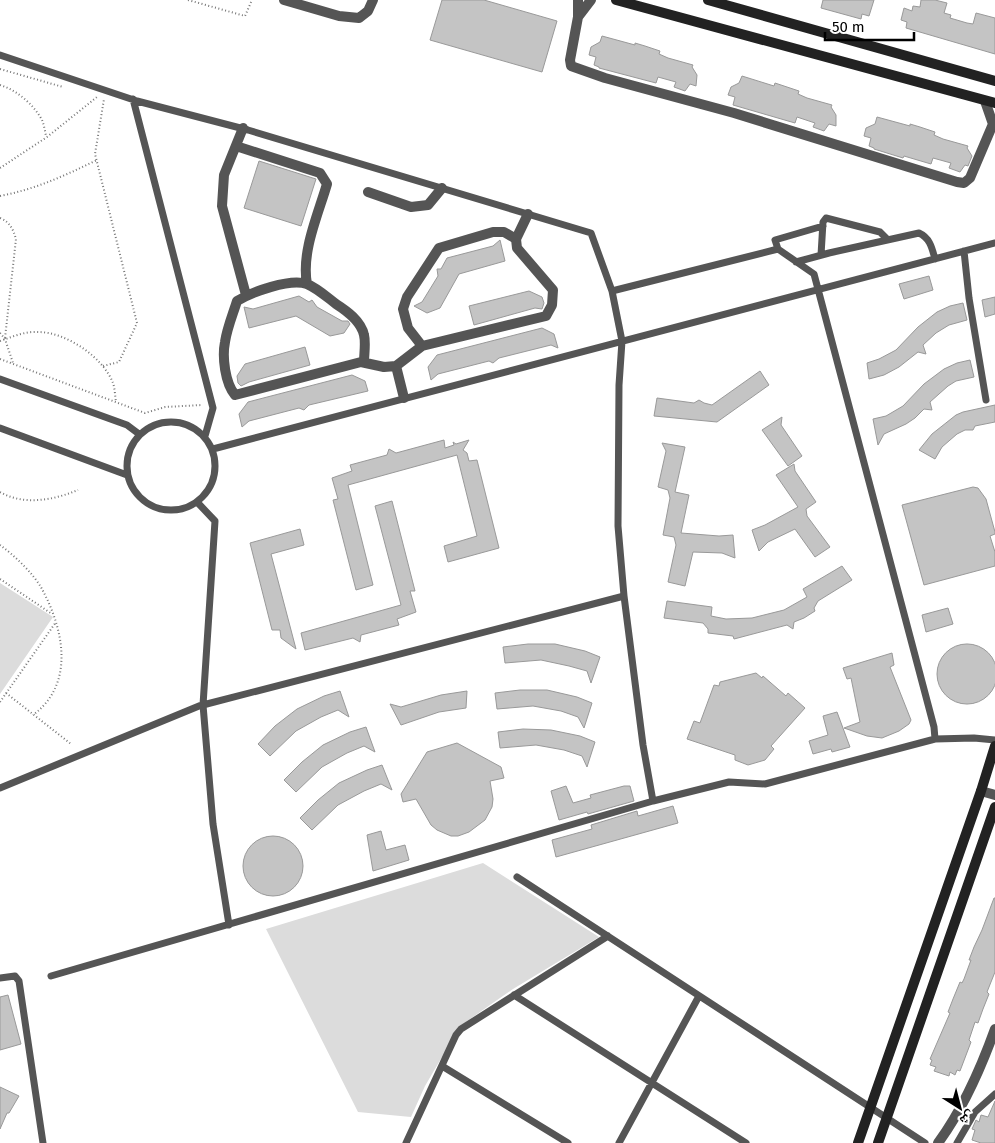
<svg xmlns="http://www.w3.org/2000/svg" width="995" height="1143" font-family="'Fira Sans','Noto Naskh Arabic',sans-serif">
  <style>
    .green { fill: #dcdcdc }
    .building { fill: #c4c4c4; stroke: #999 }
    .lines { fill: none; stroke-linecap: round; stroke-linejoin: round }
    .path { stroke: #777; stroke-width: 2; stroke-dasharray: 1 2.5; stroke-linecap: butt }
    .lane { stroke: #555; stroke-width: 7 }
    .street { stroke: #555; stroke-width: 10 }
    .secondary { stroke: #222; stroke-width: 10 }
  </style>
  <rect width="100%" height="100%" fill="#fff"/>
  <!-- green -->
  <path class="green" d="M0,583L53,617L0,694Z
    M483,863L599,937L513,989L460,1026L425,1086L411,1117L358,1112L266,929Z"/>
  <!-- building -->
  <path class="building" d="M442,0H484L557,21L542,72L430,40Z
    M823,0H874L869,16L862,14L861,19L821,8Z
    M921,0H935L947,3L944,13L951,15L950,18L967,23L973,24L976,13L995,18V54L906,28L907,22L901,20L904,8L912,11L913,6L920,7Z
    M602,36L635,45V43L645,46L660,51L659,54L668,58L693,65L692,67L697,75L696,86L690,84L685,91L674,87L676,82L658,77L656,83L599,68V67L594,65L596,57L589,55L591,47L600,42Z
    M742,76L774,86L775,83L799,91L798,94L807,98L832,105L831,107L836,115V126L829,124L824,131L813,127L815,123L797,117L795,123L733,105L735,97L728,95L731,87L739,83Z
    M877,117L910,126V124L920,127L935,132L934,135L943,139L968,146L967,148L972,156L968,166L965,165L960,172L949,168L951,163L933,158L931,164L904,156L903,158L874,149V148L869,146L871,138L864,136L866,128L875,124Z
    M259,161L316,179L301,226L244,208Z
    M500,240L505,261L459,274L440,308L427,313L414,306L422,302L438,276L437,269H441L447,258L493,246Z
    M929,276L933,290L904,299L899,284Z
    M529,291L542,297L544,303L542,309L535,308L474,325L469,306Z
    M299,296L309,302L312,300L317,307L342,321H348L350,324L344,333L330,336L296,316L249,328L244,307L253,309Z
    M995,297V314L985,317L982,300Z
    M963,303L967,320L949,325L936,333L923,345L926,354L918,352L899,367L884,375L869,379L867,363L879,359L896,350L918,327L937,312L950,306Z
    M542,328L554,334L558,348L551,345L499,358L493,363L489,361L438,374L431,380L428,367L437,355Z
    M305,347L310,365L249,382L241,386L238,383L237,376L245,364Z
    M970,360L974,377L956,381L948,386L930,402L932,410L924,409L915,418L906,424L884,434L878,445L873,419L886,416L903,406L924,384L944,369L957,363Z
    M760,371L769,385L717,422L654,416L657,398L694,403L699,400L704,403L712,405Z
    M352,375L365,381L368,391L309,405L304,410L299,408L249,421L242,427L239,414L248,402Z
    M995,405V422L975,426L973,430H965L957,434L942,447L935,459L919,450L932,434L956,415L963,412Z
    M782,417L781,425L802,456L788,466L762,430Z
    M444,440L445,448L454,445L453,442L456,444L469,440L463,450L467,453L469,461L477,460L499,548L448,562L444,546L477,536L457,455L348,485L373,585L356,590L333,500L338,499L332,478L352,471L350,465L387,455L389,449L396,453Z
    M662,443L685,447L675,492L689,495L681,533L719,536L733,535L735,558L722,553L693,552L685,586L668,582L676,545L674,537L663,535L670,498L668,490L658,487L666,451Z
    M794,464L795,471L816,502L806,509L807,516L830,547L815,557L795,529L768,542L759,551L752,530L765,525L798,507L776,475Z
    M973,487L978,488L986,499L995,532V534L990,536L995,552V566L924,585L902,505Z
    M392,501L415,591H410L416,612L397,619L399,625L361,635L360,642L353,638L305,650L301,633L401,605L375,506Z
    M300,529L304,545L271,554L296,649L281,638L280,630H272L250,543Z
    M842,566L852,580L818,601L814,608L815,611L804,618L794,622L793,629L787,625L734,639L733,636L708,633V629L703,623L664,618L667,601L712,607L711,616L726,619L752,618L784,610L807,597L803,589Z
    M948,608L953,624L926,632L922,615Z
    M528,644H555L585,651L600,657L591,683L587,671L569,666L541,660L505,663L503,647Z
    M937 674a30 30 0 1 1 60 0a30 30 0 1 1-60 0Z
    M892,653L894,665L890,667L911,720L909,724L899,731L882,738L867,736L844,728L860,722L851,678L847,679L843,668Z
    M756,673L762,678L763,676L786,696L788,693L805,708L771,746L774,749L765,760L748,765L735,760V755L687,739L694,721L700,723L714,685L719,686L720,682Z
    M520,690H547L577,697L592,703L584,728L578,717L561,711L533,706L497,709L495,693Z
    M340,691L349,717L338,710L321,717L296,731L270,756L258,744L275,726L297,709L324,696Z
    M467,691L466,708L439,712L401,725L390,704L401,707L441,695Z
    M837,712L850,747L832,752L831,749L813,754L809,741L828,735L823,716Z
    M366,727L375,752L364,746L347,753L322,767L296,792L284,780L302,762L323,745L350,732Z
    M523,729L551,730L580,736L595,742L587,767L582,756L564,750L536,745L500,748L498,732Z
    M457,743L501,767L504,778L490,781L493,799L492,807L485,820L469,832L458,836H451L437,830L431,825L416,799L403,802L401,794L427,752Z
    M382,765L392,790L381,784L364,791L338,805L312,830L300,818L318,800L339,783L367,770Z
    M566,786L573,803L591,798L590,795L624,786H630L634,801L588,814L587,812L559,820L551,791Z
    M673,806L678,823L556,857L552,840L592,829L591,825L637,811L638,816Z
    M381,831L386,850L405,845L409,860L373,871L367,835Z
    M243 866a30 30 0 1 1 60 0a30 30 0 1 1-60 0Z
    M994,898H995V972L987,992L989,994L983,1009L978,1023L975,1022L969,1040L971,1042L960,1071L957,1070L955,1075L950,1072L949,1076L934,1071L936,1067L930,1065L932,1060L930,1059L950,1013L948,1012L953,999L960,982L962,983L964,979L971,960H969L974,947L982,930Z
    M8,995L21,1044L0,1050V997Z
    M0,1087L19,1096L9,1113H7L0,1129Z
    M995,1101V1143H981L972,1140L975,1130L972,1129L976,1120L979,1122L981,1115L988,1117Z"/>
  <g class="lines">
    <!-- path -->
    <path class="path" d="M188,0L245,16L252,0
      M0,69L63,87
      M0,85C17,90 34,105 42,120C44,125 45,131 46,136
      M0,168L47,137L97,97
      M0,196C36,189 64,176 97,160
      M0,218C10,222 13,229 16,239L5,338
      M0,333L5,339L13,363
      M0,341C12,337 25,331 38,332C66,332 103,357 113,383C115,389 115,396 116,402
      M0,359L145,413L165,407L202,405
      M103,366L119,362L137,323L95,154L104,99
      M0,492C24,506 54,500 78,490
      M0,545C15,556 33,573 42,589C64,630 75,684 33,715
      M0,579L52,614
      M6,693L71,744
      M0,702L56,622"/>
    <!-- lane -->
    <path class="lane" d="M0,55L137,101L248,130L591,233L612,291L622,341L619,385L618,526L624,596L643,745L653,801
      M133,99L213,408L205,436
      M778,249L775,240L823,226
      M964,251L969,298L986,400
      M821,255L823,222L826,218L880,232L887,239
      M796,262L829,253L919,233C930,238 932,248 935,259
      M612,291L778,249L814,274L934,727L935,739
      M0,379L127,425L139,434
      M127 466a44 44 0 1 1 88 0a44 44 0 1 1-88 0Z
      M0,428L127,475
      M213,449L995,243
      M197,502L215,521L203,705L213,824L229,925
      M0,788L199,706L624,596
      M517,877L925,1143
      M51,976L653,801L729,782L765,784L935,739L974,738L995,740
      M0,978L15,976L19,981L43,1143
      M514,995L746,1143
      M442,1066L568,1143
      M406,1143L456,1035L461,1029L608,936
      M619,1143L699,996
      M957,1143L975,1112L995,1094"/>
    <!-- street -->
    <path class="street" d="M284,0L339,16L359,18L368,11L373,0
      M578,0V17L570,60L571,66L605,78L734,113L957,182L964,183L970,178L993,124L995,122
      M578,17L591,0
      M985,101L993,124
      M243,128L224,175L222,206L246,295
      M236,146L320,173L327,184C318,215 301,252 307,284
      M368,192L411,207L428,205L442,188
      M422,346L408,328L403,309L407,297L439,248L493,232H504L516,239
      M364,362C364,354 366,343 364,335C361,321 347,311 336,304C328,298 317,288 307,284C290,278 252,292 237,301C233,314 227,328 225,342C222,357 225,383 235,395L361,362L384,367L396,366L422,346L546,316L552,305L553,290L517,248L516,239L528,214
      M396,366L404,398
      M981,791L995,795
      M938,1143C963,1109 981,1068 995,1029"/>
    <!-- secondary -->
    <path class="secondary" d="M616,0L995,103
      M708,0L995,81
      M858,1143L981,791L995,746
      M878,1143L995,807"/>
  </g>
  <!-- north arrow -->
  <g transform="translate(960 1108) rotate(144)" stroke="#ffffff" stroke-width="4" paint-order="stroke">
  <path d="M0-4L9 19L0 12L-9 19Z" fill="#000000"/>
  <text y="-8" font-size="14" font-weight="bold" text-anchor="middle" fill="#000000">ش</text>
  </g>
  <!-- scale -->
  <path d="M825 32v8h89v-8" fill="none" stroke="#000000" stroke-width="2.5"/>
  <text x="832" y="32" font-size="15" fill="#000000" stroke="#ffffff" stroke-width="4" paint-order="stroke">50 m</text>
</svg>
